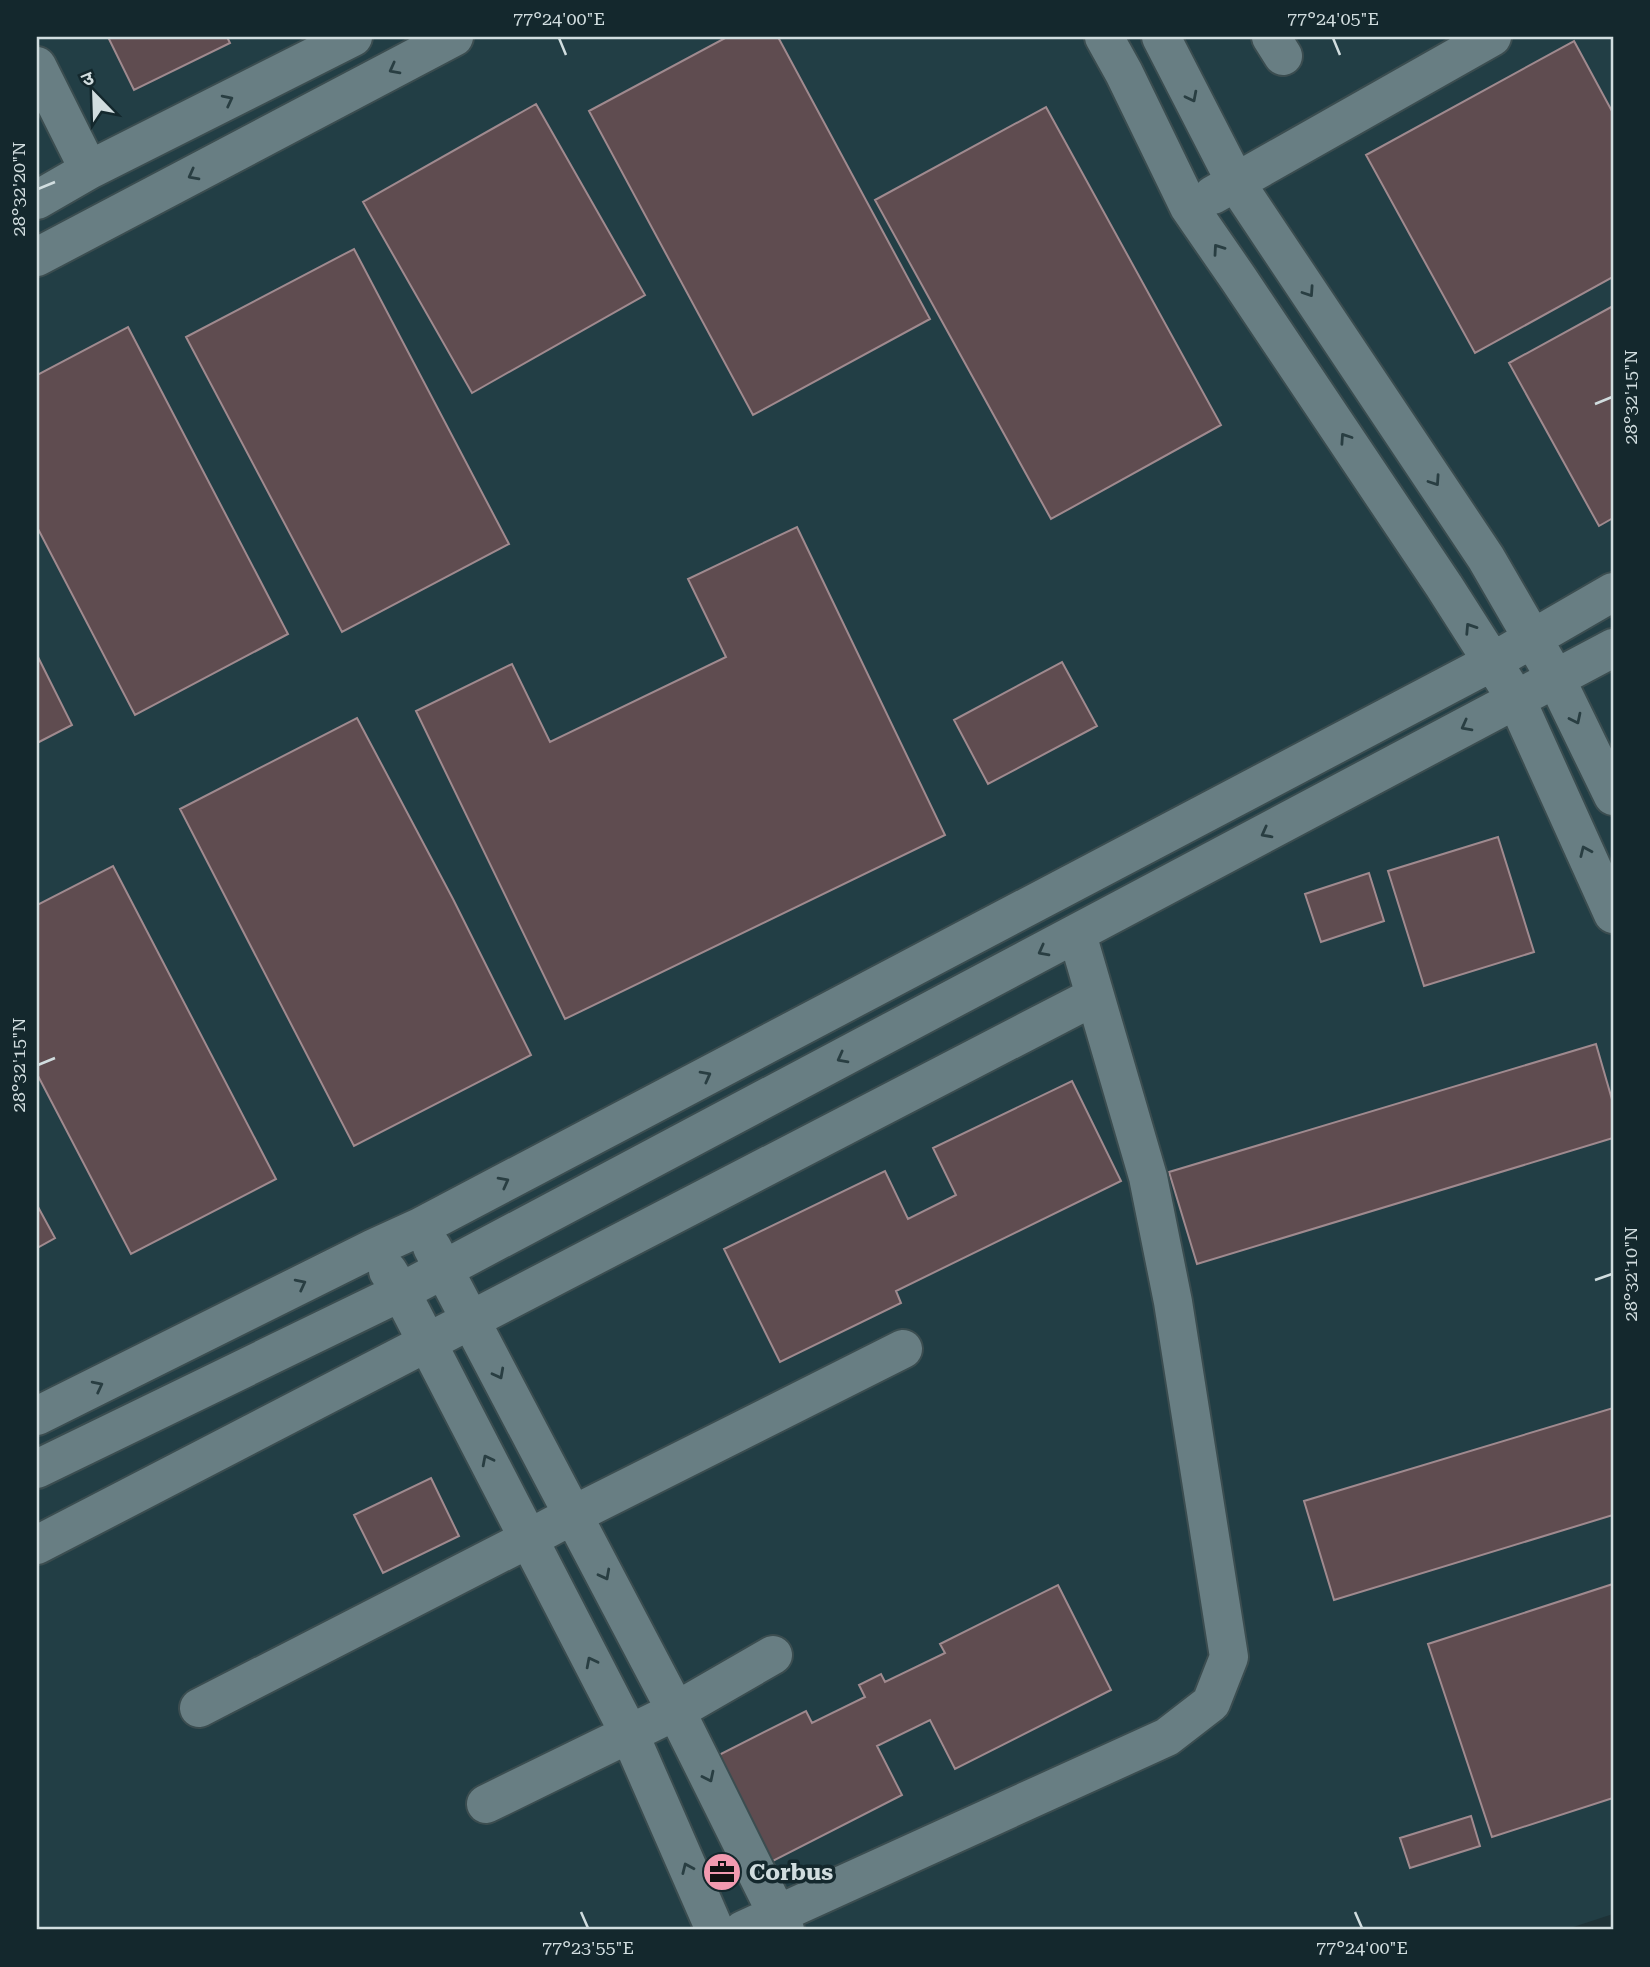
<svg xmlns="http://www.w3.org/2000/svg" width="1650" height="1967" font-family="'Roboto Serif','Noto Sans Devanagari',serif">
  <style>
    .built { fill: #223e45 }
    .building { fill: #5f4c50; stroke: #a08a8f; stroke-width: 2 }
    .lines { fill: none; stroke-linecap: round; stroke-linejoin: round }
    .minor-casing { stroke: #3b4d50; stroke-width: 42 }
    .minor { stroke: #687e83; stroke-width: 38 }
    .oneway { stroke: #293e42 }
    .ticks { fill: none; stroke: #d1dddf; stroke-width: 2.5 }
    .labels { text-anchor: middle; stroke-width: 7; stroke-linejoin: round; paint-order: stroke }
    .poi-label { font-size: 23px; font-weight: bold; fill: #d1dddf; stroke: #14282d; text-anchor: start }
    .neatline { fill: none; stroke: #d1dddf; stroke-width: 2.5 }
    .ticks-label { font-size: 18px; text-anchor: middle; fill: #d1dddf }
  </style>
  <rect width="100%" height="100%" fill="#1e3237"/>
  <!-- built -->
  <path class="built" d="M37,37H1613V1914L1564,1930H37Z"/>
  <!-- building -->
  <path class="building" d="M108,37H227L230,43L134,90Z
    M727,37H778L930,319L753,415L589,111Z
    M1574,41L1613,113V277L1475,353L1366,155Z
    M536,104L645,295L472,393L363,202Z
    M1046,107L1221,425L1051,519L875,200Z
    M354,249L509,544L342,632L186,337Z
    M1613,306V518L1599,526L1509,363Z
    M128,327L288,634L135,715L37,527V375Z
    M797,527L945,835L565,1019L416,711L512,664L550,742L726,657L688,579Z
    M37,655L72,725L37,743Z
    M1062,662L1097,726L988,784L954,720Z
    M357,718L453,899L531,1055L354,1146L180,809Z
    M1498,837L1534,952L1424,986L1388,871Z
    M113,866L276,1179L131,1254L37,1074V905Z
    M1369,873L1384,921L1321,942L1305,894Z
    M1596,1044L1613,1103V1138L1197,1264L1169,1172Z
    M1072,1081L1121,1181L896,1291L901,1303L780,1362L724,1249L885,1171L908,1219L956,1195L933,1148Z
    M37,1205L55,1238L37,1248Z
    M1613,1408V1515L1334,1600L1304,1501Z
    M431,1478L459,1536L383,1573L354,1515Z
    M1613,1584V1798L1492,1837L1428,1644Z
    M1058,1585L1111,1690L955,1769L930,1720L877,1746L902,1795L765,1865L711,1759L806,1711L812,1723L865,1697L859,1685L881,1674L885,1682L945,1653L940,1644Z
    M1471,1816L1480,1846L1410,1868L1400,1838Z"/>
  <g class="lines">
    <defs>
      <path id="minor" d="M1104,37L1124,73L1189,207L1238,278L1444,586L1516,699L1613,914
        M1161,37L1236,183L1486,558L1556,679L1613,796
        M1271,37L1283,56
        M37,66L89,170
        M1213,195L1492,37
        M37,200L89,170L353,37
        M37,257L454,37
        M432,1247L676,1711L785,1930
        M388,1271L401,1292L629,1733L715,1930
        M37,1416L374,1248L420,1227L1492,662L1613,592
        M37,1469L401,1292L1613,648
        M37,1545L1095,996
        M199,1708L528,1539L573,1515L903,1349
        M486,1804L676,1711L773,1655
        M743,1930L1167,1737L1211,1703L1229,1657L1173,1302L1148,1177L1077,934"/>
    </defs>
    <!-- minor casing -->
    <use href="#minor" class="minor-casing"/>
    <!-- minor -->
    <use href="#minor" class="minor"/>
  </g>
  <!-- one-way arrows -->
  <defs><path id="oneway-chevron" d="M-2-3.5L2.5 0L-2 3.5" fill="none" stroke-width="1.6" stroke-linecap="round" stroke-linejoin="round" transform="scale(1.75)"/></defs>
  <g class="oneway">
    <use href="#oneway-chevron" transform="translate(394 69) rotate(152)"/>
    <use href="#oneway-chevron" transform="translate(1192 97) rotate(63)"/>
    <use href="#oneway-chevron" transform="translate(228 100) rotate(-27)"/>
    <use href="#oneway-chevron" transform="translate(193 175) rotate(152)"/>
    <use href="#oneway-chevron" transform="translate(1218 249) rotate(-125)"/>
    <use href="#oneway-chevron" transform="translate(1309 292) rotate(56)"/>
    <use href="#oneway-chevron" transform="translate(1345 438) rotate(-124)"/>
    <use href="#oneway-chevron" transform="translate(1435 481) rotate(56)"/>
    <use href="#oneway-chevron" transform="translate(1470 628) rotate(-123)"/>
    <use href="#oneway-chevron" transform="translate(1576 719) rotate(64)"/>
    <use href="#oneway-chevron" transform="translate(1466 726) rotate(152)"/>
    <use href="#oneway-chevron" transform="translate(1266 833) rotate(152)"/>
    <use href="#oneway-chevron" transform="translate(1585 851) rotate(-114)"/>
    <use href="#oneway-chevron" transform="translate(1043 951) rotate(152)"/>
    <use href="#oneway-chevron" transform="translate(842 1058) rotate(152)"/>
    <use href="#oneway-chevron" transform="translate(706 1076) rotate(-28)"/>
    <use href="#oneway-chevron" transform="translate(504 1182) rotate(-28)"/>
    <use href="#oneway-chevron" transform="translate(301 1284) rotate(-27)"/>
    <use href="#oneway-chevron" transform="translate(499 1374) rotate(62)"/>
    <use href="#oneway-chevron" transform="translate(98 1386) rotate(-27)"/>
    <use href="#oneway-chevron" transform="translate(487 1460) rotate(-117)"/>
    <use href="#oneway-chevron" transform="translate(605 1575) rotate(62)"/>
    <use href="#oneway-chevron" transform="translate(591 1662) rotate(-117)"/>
    <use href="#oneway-chevron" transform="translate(709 1777) rotate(64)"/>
    <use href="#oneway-chevron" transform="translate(687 1868) rotate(-114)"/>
  </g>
  <!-- ticks -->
  <path class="ticks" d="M559,38L566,55M1333,38L1340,55M38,189L55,182M1595,404L1612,397M38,1065L55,1058M1595,1280L1612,1274M581,1912L588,1928M1355,1912L1362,1928"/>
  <!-- icons -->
  <defs>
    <symbol id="office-disc" viewBox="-11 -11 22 22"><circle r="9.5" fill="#f29ab0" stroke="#14282d"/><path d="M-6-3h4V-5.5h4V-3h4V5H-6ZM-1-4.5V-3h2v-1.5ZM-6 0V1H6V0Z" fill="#111"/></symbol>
  </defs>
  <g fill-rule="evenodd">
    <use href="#office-disc" x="700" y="1850" width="44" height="44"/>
  </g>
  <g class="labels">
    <!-- poi labels -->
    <g class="poi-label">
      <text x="749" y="1880">Corbus</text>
    </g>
  </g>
  <!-- border -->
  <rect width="1650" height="1967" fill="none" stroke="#14282d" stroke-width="77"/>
  <!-- north arrow -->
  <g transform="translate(94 94) rotate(337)" stroke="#14282d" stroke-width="5" paint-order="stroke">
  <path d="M0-5L12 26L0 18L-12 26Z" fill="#d1dddf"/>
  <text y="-10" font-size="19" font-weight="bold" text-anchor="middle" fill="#d1dddf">उ</text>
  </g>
  <rect x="38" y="38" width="1574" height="1890" class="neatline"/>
  <g class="ticks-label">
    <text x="559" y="25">77°24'00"E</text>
    <text x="1333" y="25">77°24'05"E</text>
    <text transform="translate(19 189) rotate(-90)" y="6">28°32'20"N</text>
    <text transform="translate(1631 397) rotate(-90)" y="6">28°32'15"N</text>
    <text transform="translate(19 1065) rotate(-90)" y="6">28°32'15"N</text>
    <text transform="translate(1631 1274) rotate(-90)" y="6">28°32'10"N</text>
    <text x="588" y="1954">77°23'55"E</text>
    <text x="1362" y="1954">77°24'00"E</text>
  </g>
</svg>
